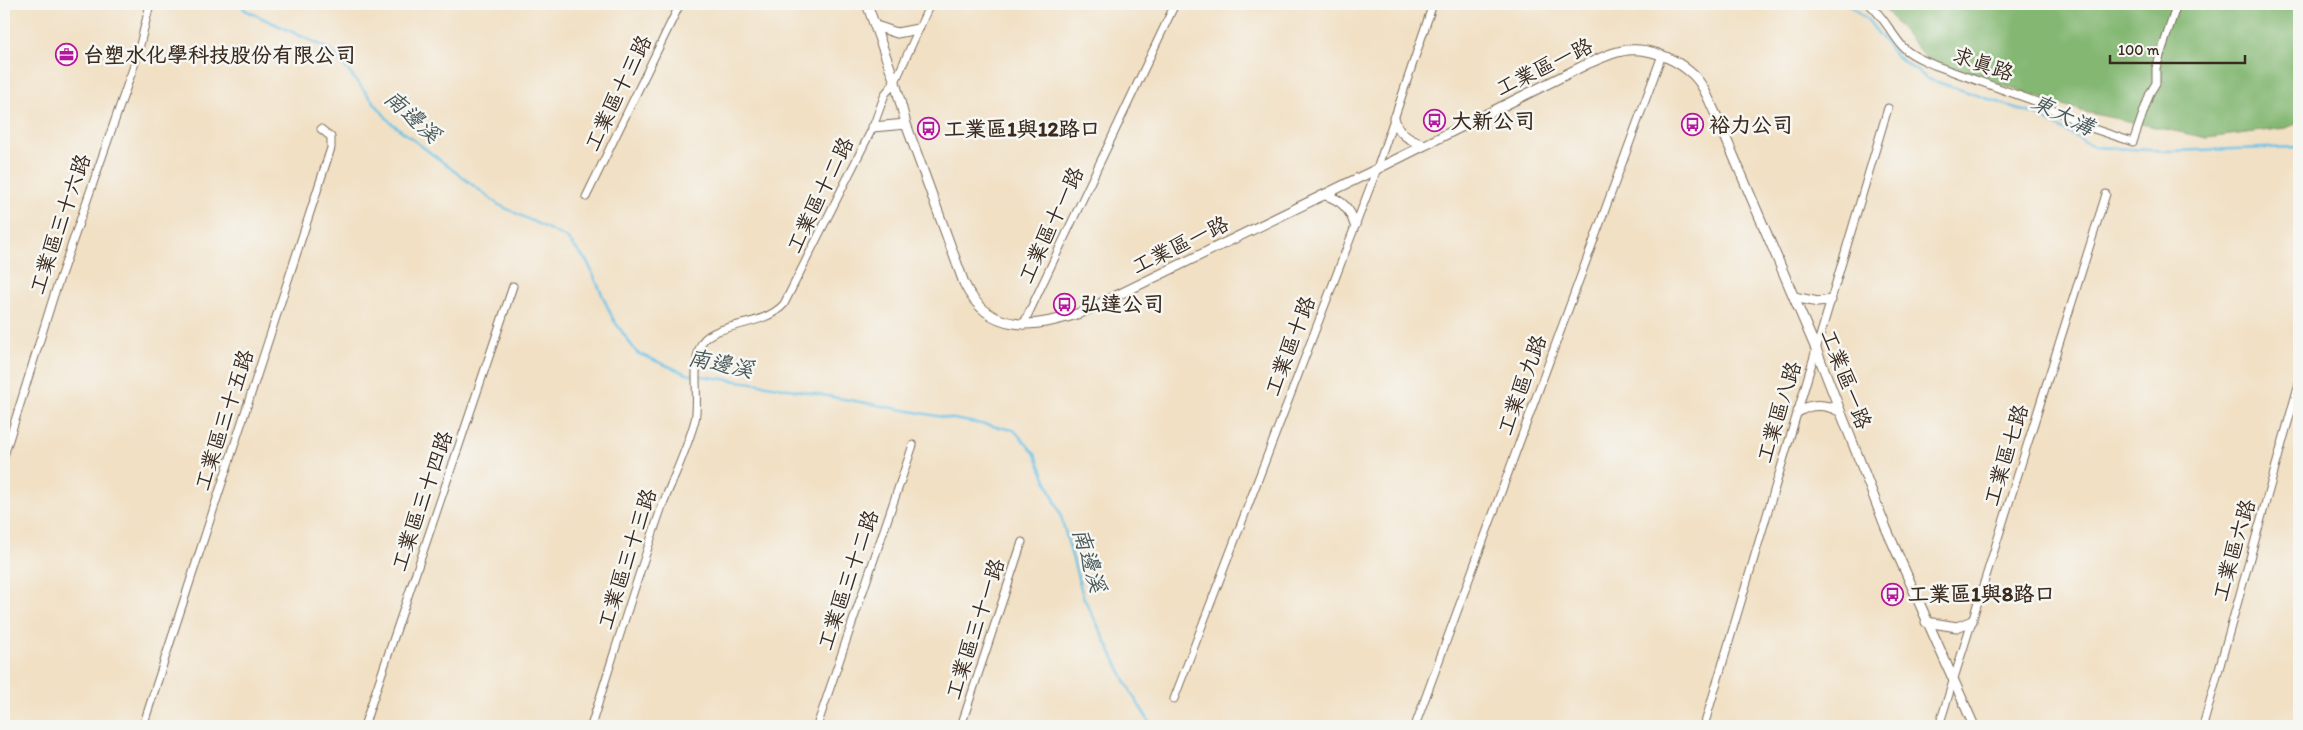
<svg xmlns="http://www.w3.org/2000/svg" width="2303" height="730" font-family="Itim,'LXGW WenKai TC',sans-serif">
  <style>
    .forest { fill: #83b772; stroke: #5f7048 }
    .lines { fill: none; stroke-linecap: round; stroke-linejoin: round }
    .stream { stroke: #69c2e7; stroke-width: 2.5 }
    .minor-casing { stroke: #7b6a58; stroke-width: 9 }
    .tertiary-casing { stroke: #7b6a58; stroke-width: 11 }
    .minor { stroke: #fff; stroke-width: 7 }
    .tertiary { stroke: #fff; stroke-width: 9 }
    .labels { text-anchor: middle; stroke-width: 5; stroke-linejoin: round; paint-order: stroke }
    .poi-label { font-size: 21px; font-weight: bold; fill: #3b2a1e; stroke: #f6f6f2; text-anchor: start }
    .street-label { font-size: 21px; fill: #3b2a1e; stroke: #f6f6f2 }
    .water-label { font-size: 22px; font-style: italic; fill: #49585a; stroke: #f6f6f2 }
  </style>
  <rect width="100%" height="100%" fill="#f6f6f2"/>
  <filter id="ink" filterUnits="userSpaceOnUse"><feTurbulence type="fractalNoise" baseFrequency=".02" numOctaves="2"/><feDisplacementMap in="SourceGraphic" scale="10" xChannelSelector="R" yChannelSelector="G"/><feConvolveMatrix kernelMatrix="1 2 1 2 8 2 1 2 1" color-interpolation-filters="sRGB"/></filter>
  <filter id="wash" filterUnits="userSpaceOnUse"><feTurbulence type="fractalNoise" baseFrequency=".0096" numOctaves="4" result="noise"/><feDisplacementMap in="SourceGraphic" scale="20" xChannelSelector="R" yChannelSelector="G"/><feGaussianBlur stdDeviation="1.12" result="paint"/><feColorMatrix in="noise" values="0 0 0 0 0 0 0 0 0 0 0 0 0 0 0 0 0 1.4 0 .05"/><feComposite in="paint" operator="in"/></filter>
  <g filter="url(#wash)">
    <rect width="100%" height="100%" fill="#f1e0c4"/>
    <!-- forest -->
    <path class="forest" d="M1881,4H2299V123L2285,128L2207,138L2085,112L1963,73L1925,57Z"/>
    <g class="lines">
      <!-- stream -->
      <path class="stream" d="M240,4L245,10L331,50L390,122L499,205L567,238L588,263L613,319L637,353L687,374L767,385L1014,430L1035,454L1060,513L1083,596L1132,694L1152,726
        M1848,4L1867,19L1896,56L1928,79L2037,115L2094,147L2168,151L2299,147"/>
    </g>
  </g>
  <g filter="url(#ink)">
    <g class="lines">
      <defs>
        <path id="minor" d="M1869,4C1883,16 1891,33 1903,47C1911,56 1924,60 1934,65L2040,103L2091,128L2133,142L2150,93L2156,83V68L2177,4
          M586,197L680,4
          M1023,325L1175,4
          M4,456L54,295L137,57L150,4
          M1174,699L1377,169L1433,4
          M143,726L331,148V137L321,129
          M364,726L513,286
          M591,726C614,654 636,581 661,509C672,480 687,450 695,420C700,398 690,360 703,341C716,323 764,327 784,304L873,127L885,94L895,82L930,4
          M817,726L913,445
          M961,726L1022,542
          M1415,726L1662,55
          M1704,726L1888,108
          M1939,726L2106,194
          M2203,726L2299,383"/>
        <path id="tertiary" d="M867,4L895,82L906,124L964,283C989,336 1036,328 1083,312L1377,169L1589,63C1599,59 1611,53 1622,51C1645,46 1673,57 1690,72C1703,82 1709,101 1716,115L1816,349L1886,528L1974,726
          M876,26L897,33L918,29
          M1394,118C1398,134 1410,141 1425,145
          M873,127L906,124
          M1325,195C1342,200 1350,209 1355,225
          M1794,297L1818,302L1831,300
          M1798,412C1810,403 1826,404 1839,411
          M1926,622L1957,627L1972,621"/>
      </defs>
      <!-- minor casing -->
      <use href="#minor" class="minor-casing"/>
      <!-- tertiary casing -->
      <use href="#tertiary" class="tertiary-casing"/>
      <!-- minor -->
      <use href="#minor" class="minor"/>
      <!-- tertiary -->
      <use href="#tertiary" class="tertiary"/>
    </g>
  </g>
  <!-- icons -->
  <defs>
    <symbol id="office-ring" viewBox="-11 -11 22 22"><circle r="9.5" fill="#f6f6f2" stroke="#b5179e" stroke-width="1.5"/><path d="M-6-3h4V-5.5h4V-3h4V5H-6ZM-1-4.5V-3h2v-1.5ZM-6 0V1H6V0Z" fill="#b5179e"/></symbol>
    <symbol id="bus-ring" viewBox="-11 -11 22 22"><circle r="9.5" fill="#f6f6f2" stroke="#b5179e" stroke-width="1.5"/><path d="M-5-6H5V4H4V6H2V4H-2V6H-4V4H-5ZM-3.5-4V0h7V-4ZM-3.5 1.2v1.5H-2V1.2ZM2 1.2v1.5H3.5V1.2Z" fill="#b5179e"/></symbol>
  </defs>
  <g fill-rule="evenodd">
    <use href="#office-ring" x="54" y="42" width="25" height="25"/>
    <use href="#bus-ring" x="1422" y="108" width="25" height="25"/>
    <use href="#bus-ring" x="1680" y="112" width="25" height="25"/>
    <use href="#bus-ring" x="916" y="116" width="25" height="25"/>
    <use href="#bus-ring" x="1052" y="292" width="25" height="25"/>
    <use href="#bus-ring" x="1880" y="582" width="25" height="25"/>
  </g>
  <g class="labels">
    <!-- poi labels -->
    <g class="poi-label">
      <text x="83" y="62">台塑水化學科技股份有限公司</text>
      <text x="1451" y="128">大新公司</text>
      <text x="1709" y="132">裕力公司</text>
      <text x="944" y="136">工業區1與12路口</text>
      <text x="1080" y="311">弘達公司</text>
      <text x="1908" y="601">工業區1與8路口</text>
    </g>
    <!-- street labels -->
    <g class="street-label">
      <text transform="translate(1983 64) rotate(19)" y="7">求真路</text>
      <text transform="translate(1544 67) rotate(-26)" y="7">工業區一路</text>
      <text transform="translate(618 93) rotate(-64)" y="7">工業區十三路</text>
      <text transform="translate(820 195) rotate(-64)" y="7">工業區十二路</text>
      <text transform="translate(60 224) rotate(-71)" y="7">工業區三十六路</text>
      <text transform="translate(1051 225) rotate(-65)" y="7">工業區十一路</text>
      <text transform="translate(1180 245) rotate(-26)" y="7">工業區一路</text>
      <text transform="translate(1290 346) rotate(-69)" y="7">工業區十路</text>
      <text transform="translate(1846 379) rotate(69)" y="7">工業區一路</text>
      <text transform="translate(1522 385) rotate(-70)" y="7">工業區九路</text>
      <text transform="translate(1779 412) rotate(-73)" y="7">工業區八路</text>
      <text transform="translate(224 420) rotate(-72)" y="7">工業區三十五路</text>
      <text transform="translate(2006 455) rotate(-73)" y="7">工業區七路</text>
      <text transform="translate(422 501) rotate(-71)" y="7">工業區三十四路</text>
      <text transform="translate(2234 550) rotate(-74)" y="7">工業區六路</text>
      <text transform="translate(627 559) rotate(-72)" y="7">工業區三十三路</text>
      <text transform="translate(848 580) rotate(-71)" y="7">工業區三十二路</text>
      <text transform="translate(975 629) rotate(-72)" y="7">工業區三十一路</text>
    </g>
    <!-- water labels -->
    <g class="water-label">
      <text transform="translate(2063 114) rotate(26)" y="8">東大溝</text>
      <text transform="translate(413 116) rotate(42)" y="8">南邊溪</text>
      <text transform="translate(721 363) rotate(12)" y="8">南邊溪</text>
      <text transform="translate(1090 560) rotate(73)" y="8">南邊溪</text>
    </g>
  </g>
  <!-- margin -->
  <rect width="2303" height="730" fill="none" stroke="#f6f6f2" stroke-width="20"/>
  <!-- scale -->
  <path d="M2110 55v8h135v-8" fill="none" stroke="#3b2a1e" stroke-width="2.5"/>
  <text x="2118" y="55" font-size="15" fill="#3b2a1e" stroke="#f6f6f2" stroke-width="4" paint-order="stroke">100 m</text>
</svg>
